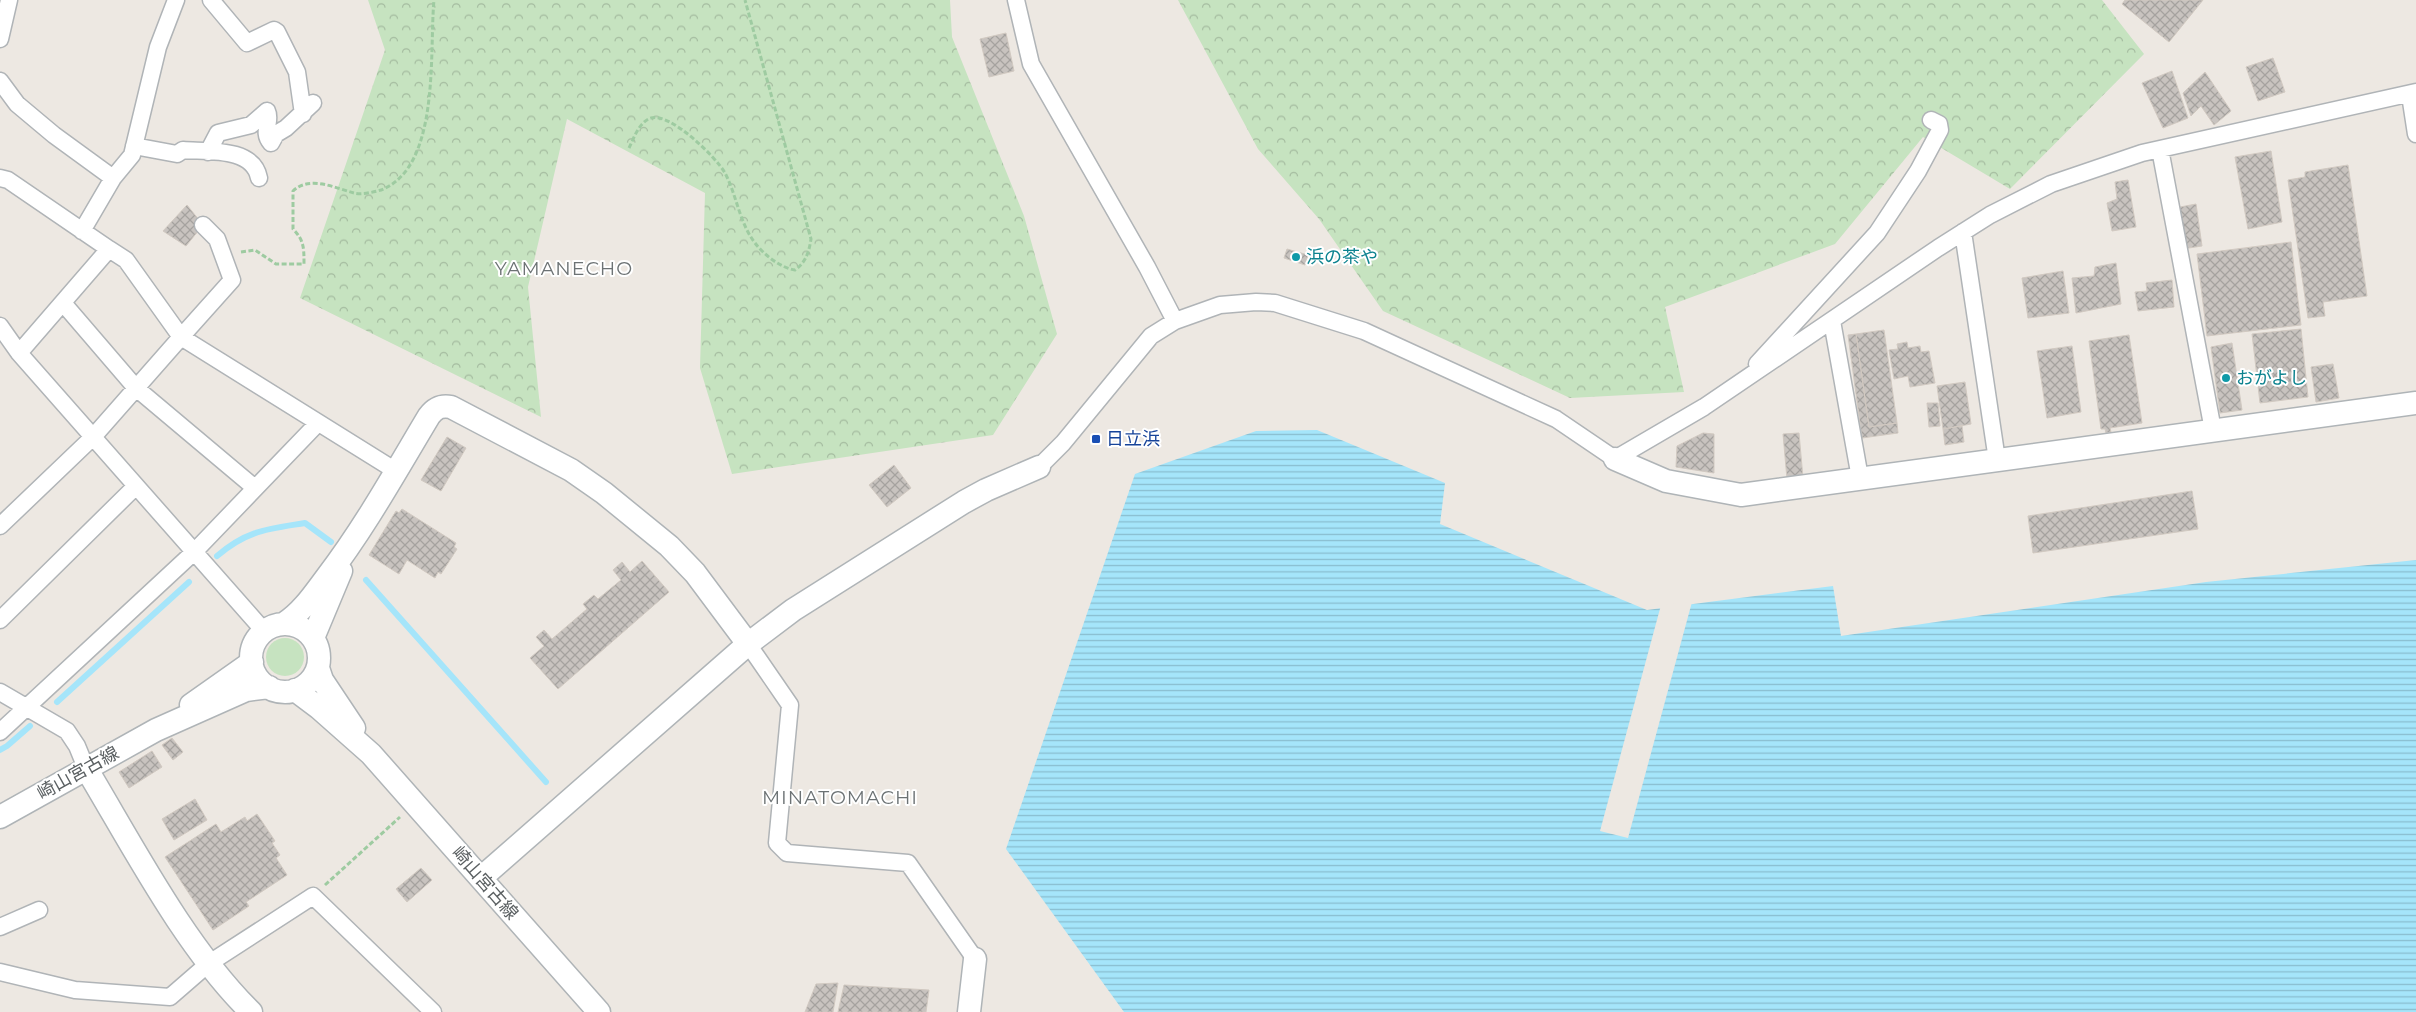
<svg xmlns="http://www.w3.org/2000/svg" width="2416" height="1012" font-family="Montserrat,'Noto Sans JP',sans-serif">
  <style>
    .grass { fill: #c6e3c0 }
    .forest { fill: url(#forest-crowns) }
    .water { fill: url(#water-rules) }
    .pier { fill: #ede8e2 }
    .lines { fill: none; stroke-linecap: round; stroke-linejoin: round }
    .stream { stroke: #a5e5fa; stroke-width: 6 }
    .building { fill: url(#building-cross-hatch); stroke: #d1c9c1 }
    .street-casing { stroke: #b0b4b7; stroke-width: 19 }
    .secondary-casing { stroke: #afb4b7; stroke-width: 25 }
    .path { stroke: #9ecba1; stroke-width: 3; stroke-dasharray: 5 2.5; stroke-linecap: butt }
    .street { stroke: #fff; stroke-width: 16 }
    .secondary { stroke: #fff; stroke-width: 22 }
    .culture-dot { fill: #0f9aa8; stroke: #fff; stroke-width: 2 }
    .transit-dot { fill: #1a4fb4; stroke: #fff; stroke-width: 2 }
    .labels { text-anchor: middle; stroke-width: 4; stroke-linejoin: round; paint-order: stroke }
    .culture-label { font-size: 18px; fill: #0d838f; stroke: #fff; text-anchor: start }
    .transit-label { font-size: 18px; fill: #164399; stroke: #fff; text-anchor: start }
    .street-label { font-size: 18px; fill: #5b6062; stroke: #fff }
    .neighbourhood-label { font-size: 19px; letter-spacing: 1px; fill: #6c7274; stroke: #fff }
  </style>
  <defs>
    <pattern id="forest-crowns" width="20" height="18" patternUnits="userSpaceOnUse" patternTransform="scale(1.25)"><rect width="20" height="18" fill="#c6e3c0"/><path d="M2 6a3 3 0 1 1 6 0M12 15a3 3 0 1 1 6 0" fill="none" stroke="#a4bb9f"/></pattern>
    <pattern id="water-rules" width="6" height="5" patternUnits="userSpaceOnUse" patternTransform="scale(1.25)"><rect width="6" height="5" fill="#a5e5fa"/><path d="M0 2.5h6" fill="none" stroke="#89bdce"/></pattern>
    <pattern id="building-cross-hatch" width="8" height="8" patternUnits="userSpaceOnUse" patternTransform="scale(1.25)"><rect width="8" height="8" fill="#c8c3bf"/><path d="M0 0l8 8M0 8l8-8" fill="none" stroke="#a5a29f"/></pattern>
  </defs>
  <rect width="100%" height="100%" fill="#ede8e2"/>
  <!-- grass -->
  <path class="grass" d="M266 657a19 19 0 1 1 38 0a19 19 0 1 1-38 0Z"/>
  <!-- forest -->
  <path class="forest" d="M368,0H950L952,37L1024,216L1057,334L993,435L732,474L700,368L705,193L567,119L528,287L541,417L300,298L385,50Z
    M1178,0H2102L2144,54L2010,189L1923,137L1835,244L1665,307L1684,392L1570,398L1383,311L1319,219L1258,149Z"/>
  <!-- water -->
  <path class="water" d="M1317,430L1445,483L1440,524L1647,610L1833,586L1841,636L2206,582L2416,560V1012H1124L1006,849L1135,474L1256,431Z"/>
  <!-- pier -->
  <path class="pier" d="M1692,602L1628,838L1600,831L1661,605Z"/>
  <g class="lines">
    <!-- stream -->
    <path class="stream" d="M217,556C247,530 268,529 305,523L331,542
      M366,580L546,782
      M57,702L189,582
      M0,750L7,746L30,726"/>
  </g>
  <!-- building -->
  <path class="building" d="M2125,0H2203L2169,42L2122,4Z
    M1006,33L1014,71L989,77L980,39Z
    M2273,58L2285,92L2258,101L2246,67Z
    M2172,71L2188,118L2163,128L2142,83Z
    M2205,72L2231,111L2214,125L2201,106L2191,116L2183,93Z
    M2271,151L2282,222L2248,229L2235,157Z
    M2348,165L2367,296L2323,302L2325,316L2308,318L2288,180L2305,177V172Z
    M2128,180L2136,227L2112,231L2107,203L2117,199L2115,182Z
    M2196,204L2202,246L2182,249L2175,208Z
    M187,205L203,225L186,246L163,231Z
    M2291,242L2301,325L2207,336L2197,254Z
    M1287,249L1308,255L1305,265L1284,258Z
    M2116,263L2121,304L2076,313L2072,278L2094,276L2095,267Z
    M2063,271L2069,313L2028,318L2022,278Z
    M2172,280L2174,307L2138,311L2135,292L2147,291L2146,283Z
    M2301,329L2308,397L2260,403L2252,334Z
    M1884,330L1897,423L1869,427L1856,334Z
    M1856,334L1869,427L1897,423L1898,433L1862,438L1848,335Z
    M2129,335L2142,423L2110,428L2111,432L2106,433L2105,429H2101L2089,341Z
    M1907,342L1908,348L1920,346L1921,352L1929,351L1935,383L1910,387L1908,376L1894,379L1889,350L1898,349L1897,344Z
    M2232,343L2242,410L2220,413L2211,347Z
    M2072,346L2081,412L2047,418L2037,351Z
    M2333,364L2339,398L2316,402L2311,367Z
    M1965,382L1971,424L1943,429L1937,386Z
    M1927,403H1938L1940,426L1929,427Z
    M1962,426L1964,442L1945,445L1943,429Z
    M1703,433L1714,434V473L1676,467L1677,446Z
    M1799,433L1803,478L1787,479L1783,434Z
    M447,437L466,448L441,491L421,480Z
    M894,465L911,488L887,507L869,485Z
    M2192,491L2198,529L2033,553L2028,516Z
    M402,509L456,543L454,547L457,549L441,574L438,572L435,578L407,560L399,574L369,555L396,511L399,513Z
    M642,561L669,592L558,689L530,658L544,646L536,637L544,630L552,639L587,609L583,604L594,595L598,599L621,580L613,570L622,562L630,572Z
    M172,738L183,752L173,760L162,745Z
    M152,751L162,767L129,788L119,772Z
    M195,799L207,820L174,840L162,819Z
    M257,814L275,841L272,843L280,855L276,858L287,875L246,902L249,906L213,930L165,857L216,824L221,832L245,817L247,821Z
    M421,868L432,880L407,902L396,889Z
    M838,983L833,1012H805L816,984Z
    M844,985L929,990L926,1012H838Z"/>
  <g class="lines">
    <defs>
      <path id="street" d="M211,0L247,43L274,30L277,32L297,72L303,114
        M1016,0L1031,64L1147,267L1175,321
        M0,39L9,0
        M0,81L17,104L54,135L113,178
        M2410,95L2416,134
        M134,146L177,154L183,150C208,152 253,147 259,178
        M2160,149L2213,430
        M208,152L218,133L251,125L267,111C272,121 261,132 271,143L276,134L286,128L313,103
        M0,178L8,180L109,249
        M82,231L113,178L132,155L158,47L176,0
        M1963,232L1997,460
        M63,303L136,388L255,488
        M1832,321L1860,478
        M0,326L19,353L264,631
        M19,353L109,249L126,260L181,337L232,280L217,239L203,225
        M1757,364L1877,233L1918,171L1940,130L1939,124L1931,120
        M1039,467L1063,443L1151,336L1175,321L1220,305L1256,302L1275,303L1364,331L1556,419L1615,459L1704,407L1938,248L1990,215L2051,184L2142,153L2416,92
        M0,526L93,437L181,337L396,471
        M0,620L135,487
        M748,644L790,705L777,843L787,853L908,863L975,959
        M0,692L67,731L77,746L86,768
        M0,732L194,552L318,423
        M0,927L39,910
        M0,972L75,990L170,997L208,964L313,896L433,1012"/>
      <path id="secondary" d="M1615,459L1666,481L1741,495L2416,403
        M285,623C302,612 314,594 326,578C365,527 396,471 429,416C435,408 441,405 451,407L571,470L604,493L669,546L695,573L748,644
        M251 658a34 34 0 1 1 68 0a34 34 0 1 1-68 0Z
        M313,638L341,571
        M318,668L322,680L354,728
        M295,690L319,708L371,754L599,1012
        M191,705L252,662
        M86,768C134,848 185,947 251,1012
        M0,817L156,730L246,690L269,687
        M481,878L748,644L793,610L964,502L986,490L1039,467
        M969,1012L975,959"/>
    </defs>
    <!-- street casing -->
    <use href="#street" class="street-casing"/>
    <!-- secondary casing -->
    <use href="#secondary" class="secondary-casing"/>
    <!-- path -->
    <path class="path" d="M629,148C634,138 639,122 651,118C670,112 716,157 725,173C737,196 739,222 755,243C764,255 781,268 795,270C806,262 809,252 811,239L745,0
      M241,252L255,250L276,264H304C304,248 304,240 293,229V191C310,175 335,188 354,193C362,195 374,192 381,190C441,167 429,52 434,0
      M325,885L400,817"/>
    <!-- street -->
    <use href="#street" class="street"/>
    <!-- secondary -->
    <use href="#secondary" class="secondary"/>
  </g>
  <!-- markers -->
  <g class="culture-dot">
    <circle cx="1296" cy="257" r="5"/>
    <circle cx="2226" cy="378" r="5"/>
  </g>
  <rect class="transit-dot" x="1091" y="434" width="10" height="10" rx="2.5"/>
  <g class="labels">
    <!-- culture labels -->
    <g class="culture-label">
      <text x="1306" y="263">浜の茶や</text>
      <text x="2236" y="384">おがよし</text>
    </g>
    <!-- transit labels -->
    <g class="transit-label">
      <text x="1106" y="445">日立浜</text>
    </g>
    <!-- street labels -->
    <g class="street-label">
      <text transform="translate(78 773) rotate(-29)" y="6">崎山宮古線</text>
      <text transform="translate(485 883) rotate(49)" y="6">崎山宮古線</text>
    </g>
    <!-- neighbourhood labels -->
    <g class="neighbourhood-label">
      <text x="564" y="275">YAMANECHO</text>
      <text x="840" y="804">MINATOMACHI</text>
    </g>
  </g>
</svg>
